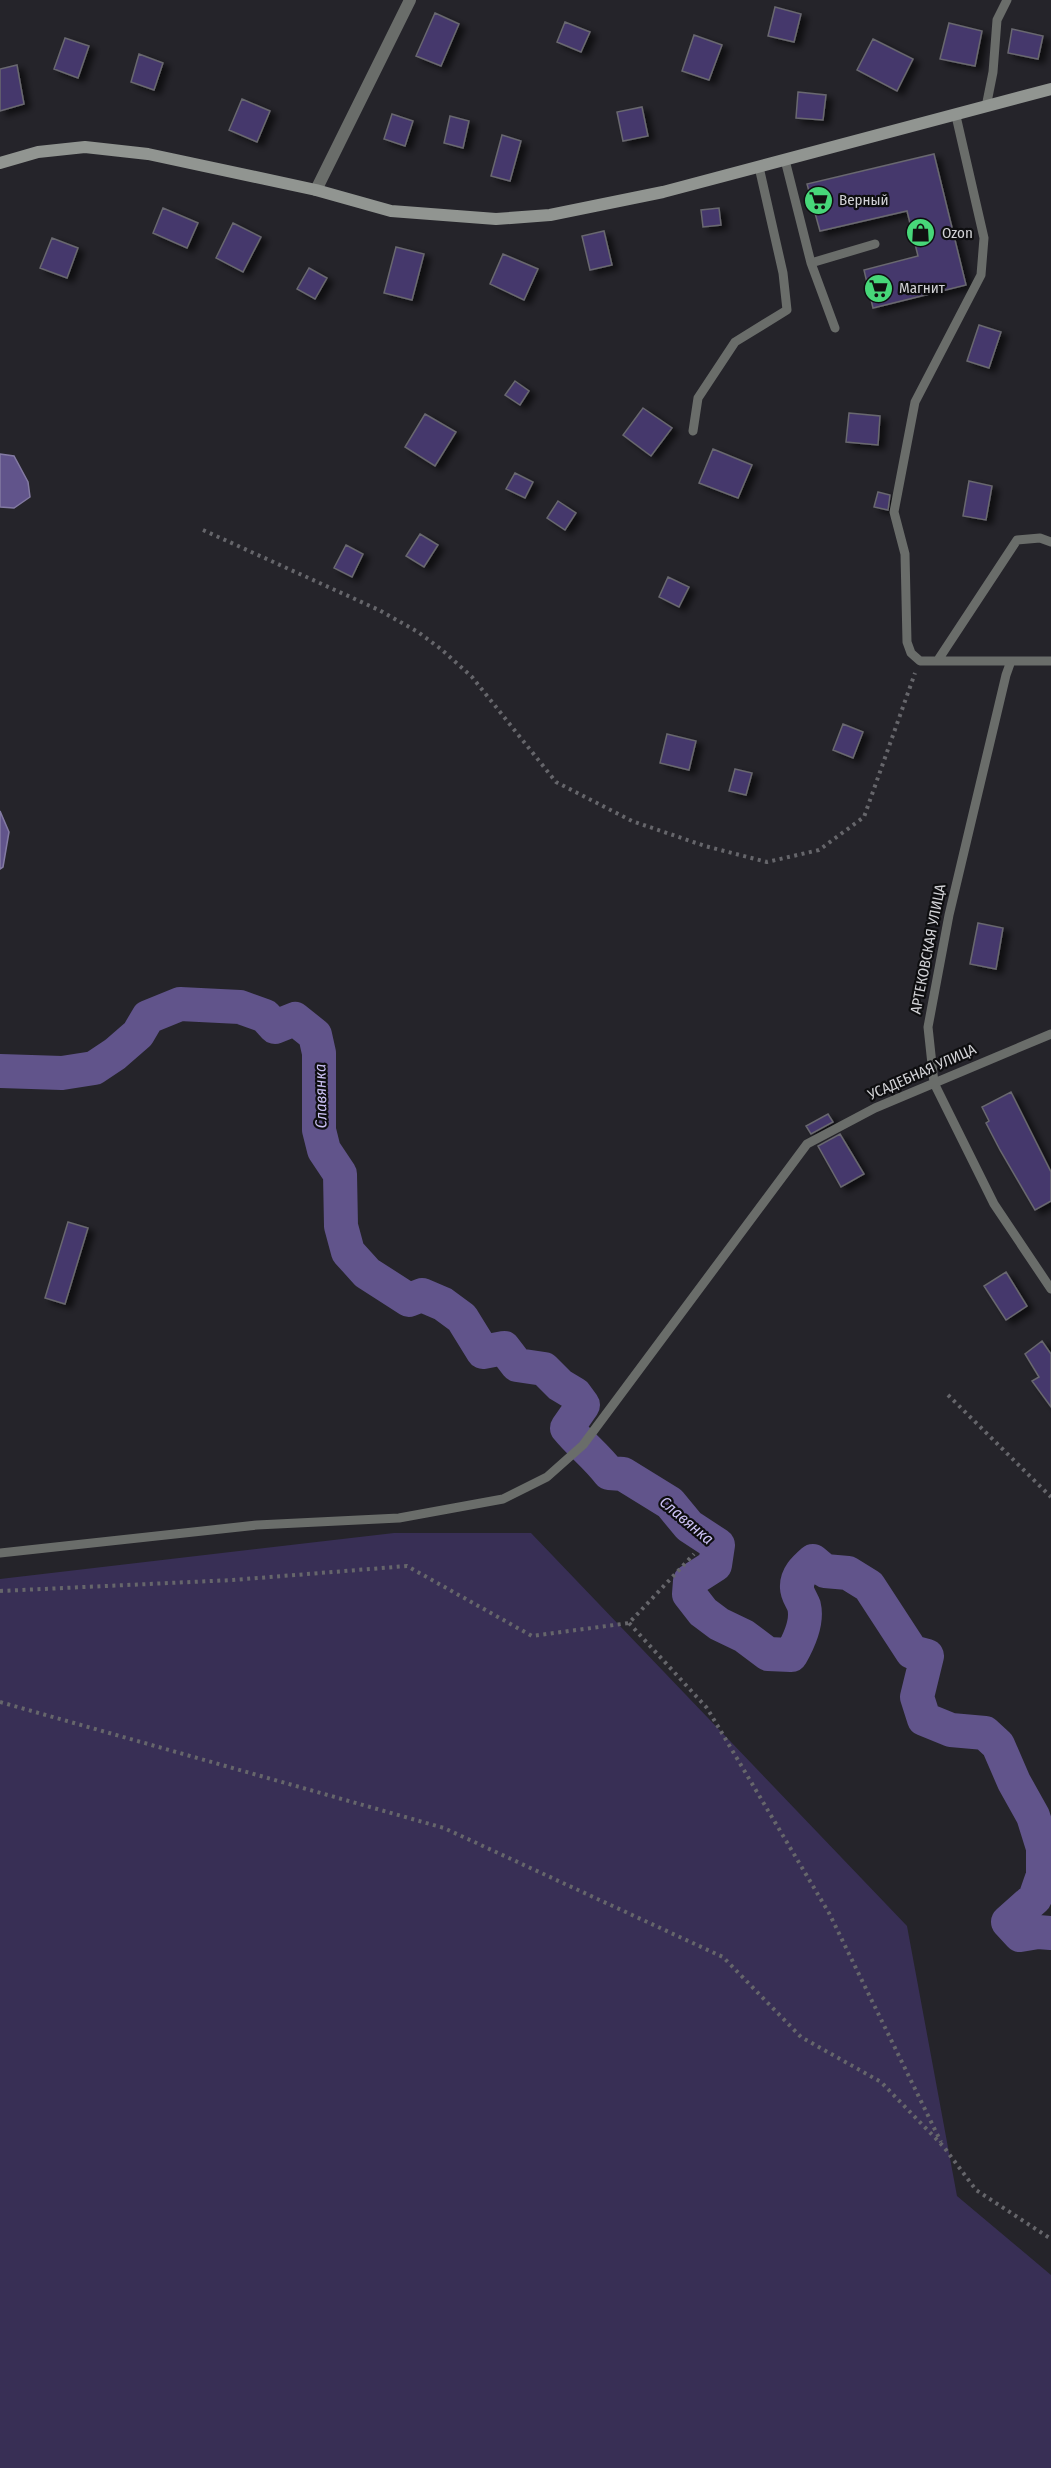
<svg xmlns="http://www.w3.org/2000/svg" width="1051" height="2468" font-family="'Fira Sans Condensed',sans-serif">
  <style>
    .green { fill: #382f55 }
    .water { fill: #61548b; stroke: #837aa2; stroke-width: 1.5 }
    .lines { fill: none; stroke-linecap: round; stroke-linejoin: round }
    .river { stroke: #61548b; stroke-width: 34 }
    .building { fill: #45386c; stroke: #69686f; stroke-width: 1.5; filter: url(#shadow) }
    .path { stroke: #66666b; stroke-width: 4; stroke-dasharray: 3 4.5; stroke-linecap: butt }
    .service { stroke: #6a6d6a; stroke-width: 9 }
    .tertiary { stroke: #6a6d6a; stroke-width: 12 }
    .secondary { stroke: #919591; stroke-width: 12 }
    .labels { text-anchor: middle; stroke-width: 4.5; stroke-linejoin: round; paint-order: stroke }
    .poi-label { font-size: 15px; fill: #d2d2d6; stroke: #0e0e10; text-anchor: start }
    .street-label { font-size: 15px; fill: #d2d2d6; stroke: #0e0e10 }
    .water-label { font-size: 16px; font-style: italic; fill: #cbc1f4; stroke: #0e0e10 }
  </style>
  <defs>
    <filter id="shadow"><feDropShadow dx="6" dy="4" stdDeviation="3" flood-color="#0009"/></filter>
  </defs>
  <rect width="100%" height="100%" fill="#25242a"/>
  <!-- green -->
  <path class="green" d="M394,1533H531L907,1926L957,2196L1051,2275V2468H0V1579Z"/>
  <!-- water -->
  <path class="water" d="M0,454L14,456L28,482L30,497L14,508L0,507Z
    M0,811L9,832L3,867L0,869Z"/>
  <g class="lines">
    <!-- river -->
    <path class="river" d="M0,1071L62,1073L94,1068L115,1054L138,1034L148,1017L180,1004L240,1007L265,1016L275,1027L295,1019L315,1035L319,1053V1130L324,1150L340,1174L341,1226L348,1252L367,1273L409,1300L422,1295L443,1304L462,1318L483,1352L504,1348L517,1365L544,1369L560,1385L575,1394L583,1405L567,1428C580,1444 596,1456 609,1473L623,1474L670,1503L689,1526L718,1545L715,1565L690,1581L689,1594L703,1612L719,1624L744,1636L768,1654L791,1655C799,1641 808,1622 804,1606C802,1600 797,1594 797,1588C796,1576 805,1568 813,1561L825,1571L848,1573L869,1586L912,1652L927,1656L917,1697L924,1719L951,1730L985,1733L998,1745L1014,1782L1033,1816L1043,1848V1875L1035,1898L1008,1922L1020,1935L1038,1932L1051,1933"/>
  </g>
  <!-- building -->
  <path class="building" d="M775,7L801,14L794,42L768,36Z
    M435,13L459,24L441,66L416,56Z
    M565,22L590,32L581,52L557,42Z
    M949,23L982,31L975,66L940,59Z
    M1012,29L1043,36L1038,59L1008,53Z
    M694,35L722,45L709,80L682,71Z
    M65,38L89,46L78,78L54,69Z
    M873,39L913,59L897,91L857,70Z
    M139,54L163,63L154,90L131,82Z
    M17,65L24,104L0,111V69Z
    M798,92L826,95L823,120L796,118Z
    M242,99L270,111L257,142L229,130Z
    M642,107L648,136L623,141L617,112Z
    M392,114L413,121L405,146L384,139Z
    M450,116L469,121L463,148L444,143Z
    M502,135L521,141L510,181L491,176Z
    M934,154L966,285L873,308L864,270L918,256L907,211L820,231L807,184Z
    M163,208L198,223L187,248L153,233Z
    M719,208L721,225L703,227L701,210Z
    M233,223L261,237L243,272L216,258Z
    M604,231L612,265L590,270L582,236Z
    M52,238L78,248L67,278L40,268Z
    M396,247L424,254L412,300L384,293Z
    M503,254L538,269L524,300L490,284Z
    M309,268L327,278L315,299L297,289Z
    M979,325L1001,332L989,368L967,361Z
    M515,381L529,391L520,405L505,395Z
    M643,408L672,428L651,456L623,435Z
    M849,413L880,416L878,445L846,442Z
    M425,414L456,432L435,466L405,447Z
    M713,449L752,465L738,498L699,483Z
    M515,473L533,482L525,498L506,489Z
    M969,481L992,486L986,520L963,516Z
    M878,492L890,495L888,510L874,507Z
    M558,501L576,513L565,530L547,518Z
    M420,534L438,545L424,567L406,556Z
    M346,545L363,554L352,577L334,568Z
    M668,577L689,587L679,607L659,597Z
    M843,724L863,732L853,758L833,750Z
    M667,734L696,741L689,770L660,763Z
    M735,769L752,773L746,795L729,791Z
    M978,923L1003,928L996,969L970,964Z
    M1011,1092L1051,1172V1201L1035,1210L1000,1150L986,1123L989,1121L982,1107Z
    M828,1114L833,1122L811,1134L806,1126Z
    M840,1134L864,1174L841,1187L818,1146Z
    M68,1222L88,1228L65,1304L45,1298Z
    M1006,1272L1027,1306L1006,1320L984,1286Z
    M1042,1341L1051,1354V1407L1032,1381L1039,1377L1025,1354Z"/>
  <g class="lines">
    <!-- path -->
    <path class="path" d="M203,530L379,610L418,632L441,649L472,677L556,782L632,821L705,846L767,862L819,850L864,817L915,673
      M948,1395L1051,1497
      M0,1591L233,1580L407,1566L532,1636L629,1623L694,1554
      M629,1623L707,1708L829,1913L941,2142
      M0,1702L444,1828L723,1957L801,2037L881,2082L943,2146L976,2190L1051,2239"/>
    <!-- service -->
    <path class="service" d="M986,107L993,72L997,20L1007,0
      M956,116L984,238L981,275L915,402L894,512L905,554L907,642L911,653L920,661H1051
      M785,160L811,263L835,328
      M811,263L875,244
      M693,431L698,398L735,342L787,310L783,273L759,167
      M938,660L1017,540L1040,538L1051,542
      M1011,661L1006,675L949,915L928,1027L934,1083L994,1204L1051,1289
      M0,1553L257,1525L399,1518L503,1499L547,1477L583,1445L807,1144L875,1108L1051,1034"/>
    <!-- tertiary -->
    <path class="tertiary" d="M316,190L410,0"/>
    <!-- secondary -->
    <path class="secondary" d="M0,163L38,152L85,147L148,154L316,190L391,211L496,219L550,215L663,192L1051,89"/>
  </g>
  <!-- icons -->
  <defs>
    <symbol id="supermarket-disc" viewBox="-11 -11 22 22"><circle r="9.5" fill="#47d779" stroke="#0e0e10"/><path d="M-6-5.5h2.5l.6 2H6L4.5 2H-2.5L-4.4-4H-6ZM-1.5 3.2a1.3 1.3 0 1 0 .1 0ZM3 3.2a1.3 1.3 0 1 0 .1 0Z" fill="#111"/></symbol>
    <symbol id="shop-disc" viewBox="-11 -11 22 22"><circle r="9.5" fill="#47d779" stroke="#0e0e10"/><path d="M-5-2.5h2.3a2.7 3.5 0 0 1 5.4 0H5L5.5 6h-11ZM-1.5-2.5h3a1.5 2.3 0 0 0-3 0Z" fill="#111"/></symbol>
  </defs>
  <g fill-rule="evenodd">
    <use href="#supermarket-disc" x="802" y="184" width="33" height="33"/>
    <use href="#shop-disc" x="904" y="216" width="33" height="33"/>
    <use href="#supermarket-disc" x="862" y="272" width="33" height="33"/>
  </g>
  <g class="labels">
    <!-- poi labels -->
    <g class="poi-label">
      <text x="839" y="205">Верный</text>
      <text x="942" y="238">Ozon</text>
      <text x="899" y="293">Магнит</text>
    </g>
    <!-- street labels -->
    <g class="street-label">
      <text transform="translate(928 949) rotate(-79)" y="5">АРТЕКОВСКАЯ УЛИЦА</text>
      <text transform="translate(922 1072) rotate(-24)" y="5">УСАДЕБНАЯ УЛИЦА</text>
    </g>
    <!-- water labels -->
    <g class="water-label">
      <text transform="translate(320 1096) rotate(-91)" y="6">Славянка</text>
      <text transform="translate(687 1520) rotate(40)" y="6">Славянка</text>
    </g>
  </g>
</svg>
